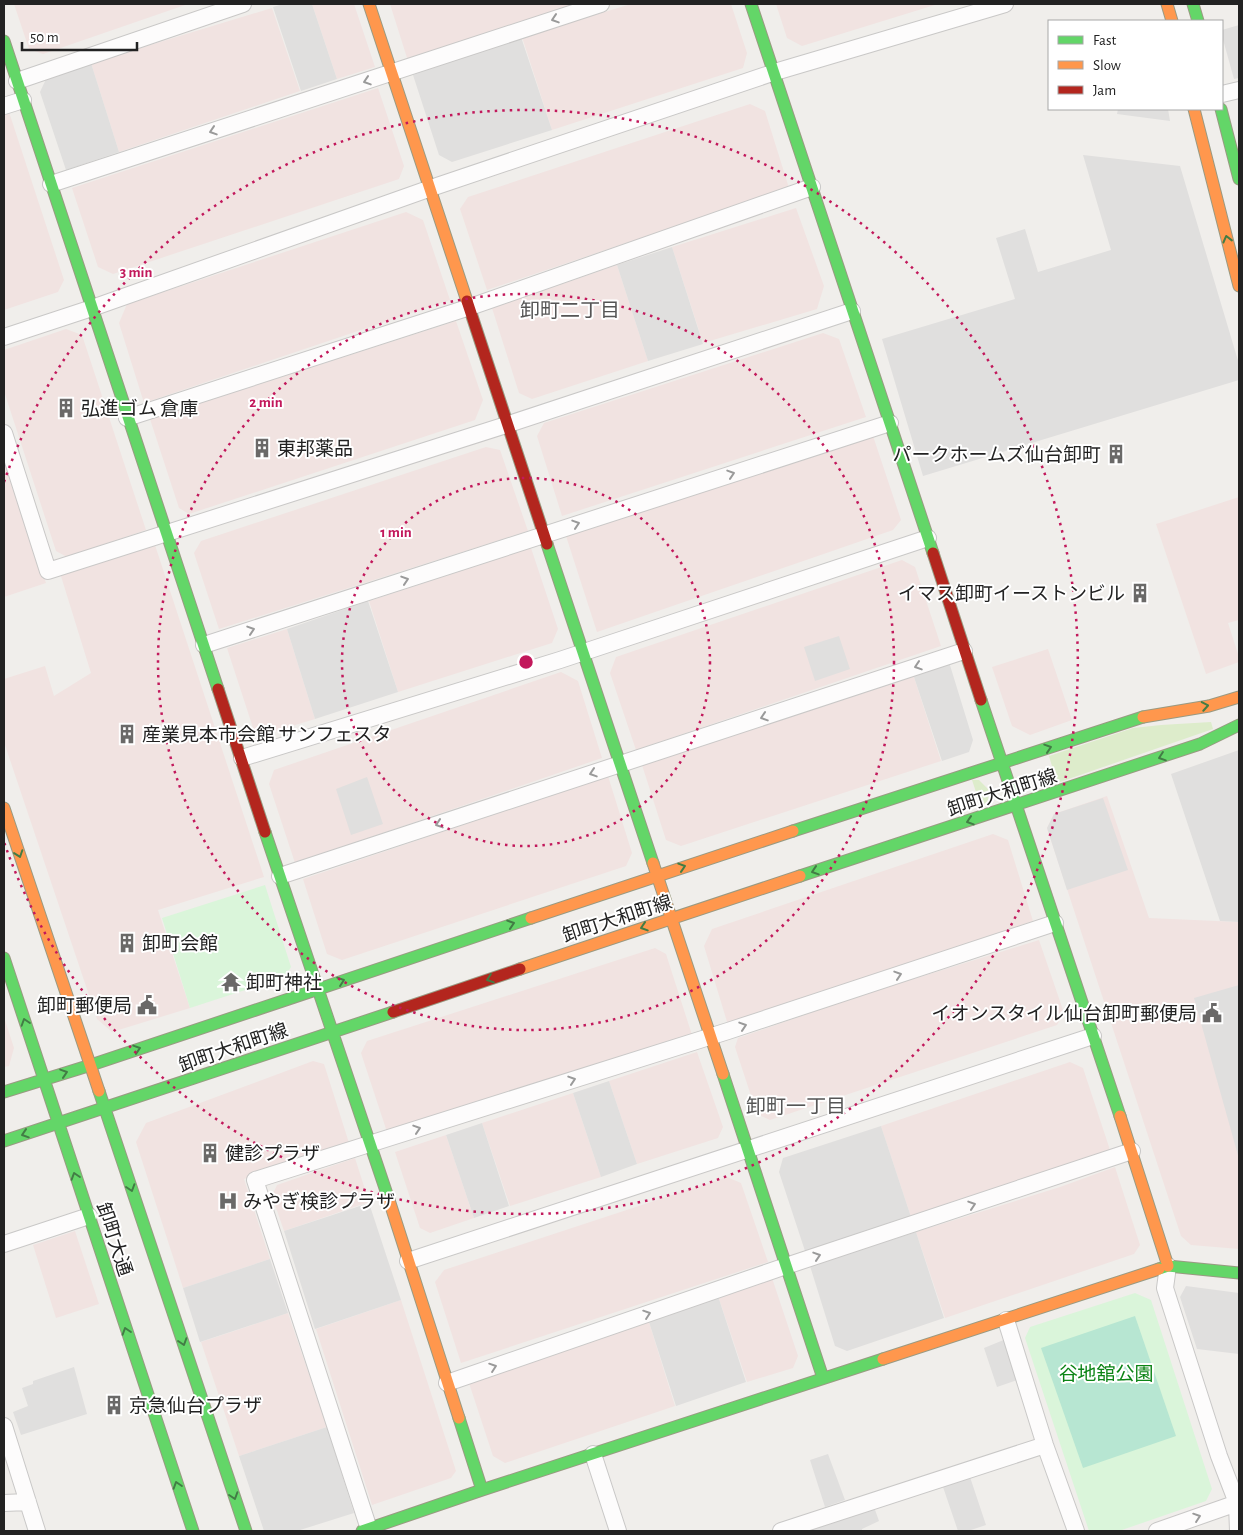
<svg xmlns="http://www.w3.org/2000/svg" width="1243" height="1535" font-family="'Alegreya Sans','Noto Sans JP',sans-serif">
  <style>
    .commercial { fill: #f1e3e1 }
    .grass { fill: #ddeccb }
    .park { fill: #daf5da }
    .pitch { fill: #b7e6d2 }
    .parking { fill: #e0dfde }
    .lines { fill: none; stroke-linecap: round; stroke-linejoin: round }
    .street-casing { stroke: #c9c8c7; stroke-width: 18 }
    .fast-casing { stroke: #999a82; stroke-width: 13 }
    .slow-casing { stroke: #999a82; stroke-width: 13 }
    .jam-casing { stroke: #999a82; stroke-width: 13 }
    .street { stroke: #fdfcfc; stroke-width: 16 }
    .fast { stroke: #63d668; stroke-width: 11 }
    .slow { stroke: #ff974d; stroke-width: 11 }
    .jam { stroke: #b3261e; stroke-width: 11 }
    .oneway { stroke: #9a9a9a }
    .oneway2 { stroke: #427c45 }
    .ring { fill: none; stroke: #c2185b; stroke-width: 2.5; stroke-dasharray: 2.5 5 }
    .labels { text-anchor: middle; stroke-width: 4; stroke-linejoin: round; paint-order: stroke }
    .poi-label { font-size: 19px; fill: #222; stroke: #fff; text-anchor: start }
    .street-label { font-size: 19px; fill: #222; stroke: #fff }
    .park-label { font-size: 19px; fill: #0c8416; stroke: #fff }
    .neighbourhood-label { font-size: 20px; fill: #555; stroke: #fff }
    .centre { fill: #c2185b; stroke: #fff; stroke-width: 2.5 }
    .ring-label { font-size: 15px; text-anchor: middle; font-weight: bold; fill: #c2185b; stroke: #fff; stroke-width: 4; stroke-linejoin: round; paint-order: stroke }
  </style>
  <rect width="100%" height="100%" fill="#f0eeeb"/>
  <!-- commercial -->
  <path class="commercial" d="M14,4H188L43,54L29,49Z
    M312,4H354L375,67L337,79Z
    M390,4H578L408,61Z
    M631,4H731L747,53L743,68L552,130L522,37Z
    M776,4H938L802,46L787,38Z
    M272,8L300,91L119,152L91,63Z
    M378,88L404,166L399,179L113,274L98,267L72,188Z
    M750,104L765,111L789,188L487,290L460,209L468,197Z
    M9,112L64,280L58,292L4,310V114Z
    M796,208L824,286L817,309L703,343L672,247Z
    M406,212L423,220L450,300L144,403L119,323L127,304Z
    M617,265L648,361L532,399L519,393L492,308Z
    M456,321L483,400L475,420L189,514L179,508L150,419Z
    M66,329L82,335L146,530L67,557L56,551L4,391V350Z
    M823,333L839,339L866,417L562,516L537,436L544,423Z
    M873,436L901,520L893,530L597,632L566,536Z
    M486,447L500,450L528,531L219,629L194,553L201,541Z
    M4,454L46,583L4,597Z
    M1239,497V620L1228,623L1239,657V662L1206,674L1156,524Z
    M154,542L264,877L158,910L190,1008L112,1032L97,1019L4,742V679L45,666L54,696L91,673L60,573Z
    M531,548L558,629L552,643L398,692L369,601Z
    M902,560L915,567L941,646L636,750L610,673L616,657Z
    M287,629L315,719L256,737L227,648Z
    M1048,649L1072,720L1030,735L1012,726L992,667Z
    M561,672L578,681L602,758L295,863L269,784L274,770Z
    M913,674L941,761L681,846L666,840L642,765Z
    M608,776L632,853L626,866L342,960L327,954L303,879Z
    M1107,796L1149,918L1239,922V1249L1191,1245L1181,1236L1047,828L1054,814Z
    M993,834L1008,840L1033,921L728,1025L704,946L712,929Z
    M1039,940L1064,1013L1057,1025L770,1120L757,1114L735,1047L738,1038L859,996Z
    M655,948L666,954L692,1035L387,1132L361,1053L367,1041Z
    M4,1017L14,1048L9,1066L4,1067Z
    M697,1052L723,1127L718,1138L637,1164L609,1081Z
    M313,1061L324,1064L349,1143L244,1179L270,1259L183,1288L136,1142L146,1123Z
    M1070,1062L1083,1068L1110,1150L911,1217L881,1126Z
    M573,1093L601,1177L510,1206L482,1123Z
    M446,1135L474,1218L430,1233L420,1228L395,1152Z
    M355,1158L369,1202L284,1231L272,1196L277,1185Z
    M1115,1167L1140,1245L1134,1254L945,1318L916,1232L1060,1187Z
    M727,1177L741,1183L768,1262L461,1363L435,1282L444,1270Z
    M75,1231L99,1304L56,1318L33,1245Z
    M772,1278L798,1356L793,1368L747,1382L718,1296Z
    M401,1300L456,1471L451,1478L372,1505L316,1329Z
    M288,1313L327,1427L239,1456L201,1342Z
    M648,1319L675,1406L505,1463L493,1456L468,1380Z"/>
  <!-- grass -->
  <path class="grass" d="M1211,722L1213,729L1057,783L1049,756L1133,728L1161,725Z
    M972,780H979L989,790L988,802L981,807Z"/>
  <!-- park -->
  <path class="park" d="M265,885L291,967L285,977L190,1008L162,918Z
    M1135,1293L1151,1300L1212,1489L1206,1501L1119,1531H1089L1025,1338L1030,1327Z"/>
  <!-- pitch -->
  <path class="pitch" d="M1135,1316L1176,1436L1083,1468L1041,1348Z"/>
  <!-- parking -->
  <path class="parking" d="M283,4H312L337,79L301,91L273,7Z
    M1239,25V78L1234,79L1222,36V30Z
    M521,37L552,130L452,162L439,155L413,75Z
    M91,63L119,152L66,170L40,92L47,77Z
    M1118,109H1168L1170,121L1117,114Z
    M1083,155L1180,166L1239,364V380L923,476L882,339L1015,299L996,238L1025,229L1038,272L1111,250Z
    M672,247L703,344L648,361L617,265Z
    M368,601L398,692L315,719L287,629Z
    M839,636L850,669L815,681L804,647Z
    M949,662L973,740L969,752L942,761L913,674Z
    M1239,750V922L1220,921L1171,774Z
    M367,777L383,824L351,835L336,789Z
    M1103,798L1128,870L1067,890L1047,828L1054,814Z
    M1239,985V1159L1194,998Z
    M609,1081L637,1164L601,1177L573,1093Z
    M482,1123L509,1206L474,1218L446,1135Z
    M881,1126L911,1217L805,1251L779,1172L783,1158Z
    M369,1203L401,1300L315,1329L284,1231Z
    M916,1232L944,1318L847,1351L835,1346L810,1266Z
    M270,1259L288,1313L200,1342L183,1288Z
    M1186,1286L1239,1293V1354L1197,1349L1180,1297Z
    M718,1296L746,1382L676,1406L648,1319Z
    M1006,1339L1020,1379L997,1387L984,1348Z
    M74,1367L87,1414L21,1435L13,1412L28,1406L22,1388L33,1384V1381Z
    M327,1427L354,1513L297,1531H264L239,1456Z
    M828,1454L845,1500L825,1507L810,1460Z
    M970,1477L986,1525L968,1531H958L943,1487Z
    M874,1507L879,1521L862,1529V1531H802Z"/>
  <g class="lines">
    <defs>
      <path id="street" d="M17,81L243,4
        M1222,94L1239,90
        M4,106L23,100
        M51,184L601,4
        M4,337L92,308L431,188L775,72L1005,4
        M127,418L470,307L812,187
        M4,433L48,571L509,424L852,311
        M204,645L890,423
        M242,758L560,660L928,538
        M280,876L964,651
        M4,1244L89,1216
        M408,1261L1093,1036
        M1168,1266L1165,1288L1219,1456L1237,1503L1238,1531
        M1006,1320L1045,1445L1076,1531
        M447,1383L786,1266L1132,1151
        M4,1426L37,1531
        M593,1454L618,1531
        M4,1503L28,1502
        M369,1529L255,1180L728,1031L1055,923
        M781,1531L1045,1445
        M1157,1531L1237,1503"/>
      <path id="fast" d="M751,4L933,553
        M1193,4L1198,21
        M4,41L218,689
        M1221,109L1239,179
        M547,544L653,863
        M981,700L1120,1116
        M793,831L1143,717
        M265,832L389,1200
        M800,876L1200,744L1239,725
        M4,958L193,1531
        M723,1074L823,1378
        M99,1091L246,1531
        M4,1092L91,1065L531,918
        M4,1141L393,1012
        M1159,1269L1168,1266L1239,1273
        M459,1418L482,1490
        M362,1531L482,1490L883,1359"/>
      <path id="slow" d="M369,4L467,301
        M1167,4L1172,21
        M1194,109L1239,286
        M1143,717L1209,706L1239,697
        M4,808L99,1091
        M653,863L723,1074
        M531,918L793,831
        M520,969L800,876
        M1120,1116L1168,1266
        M389,1200L459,1418
        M883,1359L1159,1269"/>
      <path id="jam" d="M467,301L547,544
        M933,553L981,700
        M218,689L265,832
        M393,1012L520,969"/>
    </defs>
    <!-- street casing -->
    <use href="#street" class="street-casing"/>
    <!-- fast casing -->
    <use href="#fast" class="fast-casing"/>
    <!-- slow casing -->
    <use href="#slow" class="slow-casing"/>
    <!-- jam casing -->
    <use href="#jam" class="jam-casing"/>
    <!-- street -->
    <use href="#street" class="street"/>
    <!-- fast -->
    <use href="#fast" class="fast"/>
    <!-- slow -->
    <use href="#slow" class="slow"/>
    <!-- jam -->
    <use href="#jam" class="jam"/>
  </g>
  <!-- one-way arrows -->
  <defs><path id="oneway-chevron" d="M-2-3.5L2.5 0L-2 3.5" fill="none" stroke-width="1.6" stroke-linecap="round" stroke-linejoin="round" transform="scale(1.25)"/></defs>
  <g class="oneway">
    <use href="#oneway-chevron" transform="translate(555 19) rotate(162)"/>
    <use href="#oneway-chevron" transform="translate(367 81) rotate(162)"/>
    <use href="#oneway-chevron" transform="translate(213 131) rotate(162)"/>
    <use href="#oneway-chevron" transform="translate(731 474) rotate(-18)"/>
    <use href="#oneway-chevron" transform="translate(576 524) rotate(-18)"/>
    <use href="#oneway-chevron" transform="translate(405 580) rotate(-18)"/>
    <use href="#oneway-chevron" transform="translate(251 630) rotate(-18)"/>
    <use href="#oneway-chevron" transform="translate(918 666) rotate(162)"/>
    <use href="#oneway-chevron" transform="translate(764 717) rotate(162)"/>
    <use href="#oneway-chevron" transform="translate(593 773) rotate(162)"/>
    <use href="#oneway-chevron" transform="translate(439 824) rotate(162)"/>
    <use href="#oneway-chevron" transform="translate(898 975) rotate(-18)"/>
    <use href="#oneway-chevron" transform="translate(743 1026) rotate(-18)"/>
    <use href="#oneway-chevron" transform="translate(572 1080) rotate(-18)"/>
    <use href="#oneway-chevron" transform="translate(417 1129) rotate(-18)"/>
    <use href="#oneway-chevron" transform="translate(972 1205) rotate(-18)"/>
    <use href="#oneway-chevron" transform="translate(817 1256) rotate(-18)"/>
    <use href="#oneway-chevron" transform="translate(647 1314) rotate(-19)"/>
    <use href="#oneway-chevron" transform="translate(493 1367) rotate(-19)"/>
    <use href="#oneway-chevron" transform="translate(1197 1517) rotate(-19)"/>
  </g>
  <g class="oneway2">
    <use href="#oneway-chevron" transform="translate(1227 239) rotate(-104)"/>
    <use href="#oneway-chevron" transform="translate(1205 706) rotate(-10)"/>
    <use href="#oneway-chevron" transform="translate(1048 748) rotate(-18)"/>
    <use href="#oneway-chevron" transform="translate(1162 757) rotate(161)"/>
    <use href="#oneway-chevron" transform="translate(970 821) rotate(162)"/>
    <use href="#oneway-chevron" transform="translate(19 854) rotate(71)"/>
    <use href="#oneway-chevron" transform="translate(682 867) rotate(-18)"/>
    <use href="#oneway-chevron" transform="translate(815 871) rotate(162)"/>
    <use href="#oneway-chevron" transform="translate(511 924) rotate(-18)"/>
    <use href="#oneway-chevron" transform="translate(644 927) rotate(162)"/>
    <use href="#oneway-chevron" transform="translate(490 979) rotate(161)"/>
    <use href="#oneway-chevron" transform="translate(341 981) rotate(-19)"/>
    <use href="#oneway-chevron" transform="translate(25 1022) rotate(-108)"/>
    <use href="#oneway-chevron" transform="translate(137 1049) rotate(-18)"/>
    <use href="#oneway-chevron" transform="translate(64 1073) rotate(-18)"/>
    <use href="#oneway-chevron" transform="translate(25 1134) rotate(162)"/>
    <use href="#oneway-chevron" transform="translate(75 1176) rotate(-108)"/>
    <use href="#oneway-chevron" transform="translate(131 1188) rotate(72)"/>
    <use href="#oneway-chevron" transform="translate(126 1331) rotate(-108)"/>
    <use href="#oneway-chevron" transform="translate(183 1342) rotate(72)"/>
    <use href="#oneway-chevron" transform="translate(177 1485) rotate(-108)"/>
    <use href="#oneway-chevron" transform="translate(234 1496) rotate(72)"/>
  </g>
  <!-- distance rings -->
  <g class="ring">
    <circle cx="526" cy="662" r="184"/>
    <circle cx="526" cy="662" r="368"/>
    <path d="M4 482A552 552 0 1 1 4 842"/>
  </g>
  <!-- icons -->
  <defs>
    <symbol id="building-bare" viewBox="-9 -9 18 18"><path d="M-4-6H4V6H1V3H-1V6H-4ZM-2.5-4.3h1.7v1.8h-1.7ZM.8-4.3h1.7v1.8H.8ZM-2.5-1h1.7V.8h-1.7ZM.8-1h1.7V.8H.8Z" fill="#6a6968" stroke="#fff" stroke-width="2.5" paint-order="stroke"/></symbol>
    <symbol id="temple-bare" viewBox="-9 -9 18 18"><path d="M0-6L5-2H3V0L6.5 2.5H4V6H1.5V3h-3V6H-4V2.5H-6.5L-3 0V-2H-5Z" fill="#6a6968" stroke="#fff" stroke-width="2.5" paint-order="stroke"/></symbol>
    <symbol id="civic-bare" viewBox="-9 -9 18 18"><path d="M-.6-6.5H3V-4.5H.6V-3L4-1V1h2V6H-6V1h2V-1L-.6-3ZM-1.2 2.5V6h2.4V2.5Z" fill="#6a6968" stroke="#fff" stroke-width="2.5" paint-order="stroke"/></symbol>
    <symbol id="hospital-bare" viewBox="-9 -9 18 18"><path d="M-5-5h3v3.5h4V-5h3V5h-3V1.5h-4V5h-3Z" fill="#6a6968" stroke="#fff" stroke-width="2.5" paint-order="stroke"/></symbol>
  </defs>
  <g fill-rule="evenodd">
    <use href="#building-bare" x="52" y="394" width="28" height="28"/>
    <use href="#building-bare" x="248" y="434" width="28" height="28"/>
    <use href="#building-bare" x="1102" y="440" width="28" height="28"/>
    <use href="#building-bare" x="1126" y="579" width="28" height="28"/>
    <use href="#building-bare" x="113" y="720" width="28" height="28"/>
    <use href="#building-bare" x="113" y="929" width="28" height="28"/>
    <use href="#temple-bare" x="217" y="968" width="28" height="28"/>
    <use href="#civic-bare" x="133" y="991" width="28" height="28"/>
    <use href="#civic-bare" x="1198" y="999" width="28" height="28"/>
    <use href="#building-bare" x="196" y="1139" width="28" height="28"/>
    <use href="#hospital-bare" x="214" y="1187" width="28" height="28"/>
    <use href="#building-bare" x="100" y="1391" width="28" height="28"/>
  </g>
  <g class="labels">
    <!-- poi labels -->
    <g class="poi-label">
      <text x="81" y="415">弘進ゴム 倉庫</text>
      <text x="277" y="455">東邦薬品</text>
      <text x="1101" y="461" text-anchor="end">パークホームズ仙台卸町</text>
      <text x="1125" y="600" text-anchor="end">イマス卸町イーストンビル</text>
      <text x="142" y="741">産業見本市会館 サンフェスタ</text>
      <text x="142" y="950">卸町会館</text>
      <text x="246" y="989">卸町神社</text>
      <text x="132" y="1012" text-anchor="end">卸町郵便局</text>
      <text x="1197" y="1020" text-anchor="end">イオンスタイル仙台卸町郵便局</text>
      <text x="225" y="1160">健診プラザ</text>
      <text x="243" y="1208">みやぎ検診プラザ</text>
      <text x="129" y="1412">京急仙台プラザ</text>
    </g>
    <!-- street labels -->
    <g class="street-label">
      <text transform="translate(1002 792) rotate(-18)" y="7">卸町大和町線</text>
      <text transform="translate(617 918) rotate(-18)" y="7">卸町大和町線</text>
      <text transform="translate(233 1047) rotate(-19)" y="7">卸町大和町線</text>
      <text transform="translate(115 1239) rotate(72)" y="7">卸町大通</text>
    </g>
    <!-- park labels -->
    <g class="park-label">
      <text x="1106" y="1380">谷地舘公園</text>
    </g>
    <!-- neighbourhood labels -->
    <g class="neighbourhood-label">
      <text x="570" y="317">卸町二丁目</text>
      <text x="796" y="1113">卸町一丁目</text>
    </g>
  </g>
  <circle cx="526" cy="662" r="8" class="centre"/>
  <g class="ring-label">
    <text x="136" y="277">3 min</text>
    <text x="266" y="407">2 min</text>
    <text x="396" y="537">1 min</text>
  </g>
  <!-- border -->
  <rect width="1243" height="1535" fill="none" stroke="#222222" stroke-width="10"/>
  <!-- legend -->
  <rect x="1048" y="20" width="175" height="90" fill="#ffffff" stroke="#a7a7a7"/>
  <rect x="1058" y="36" width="25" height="8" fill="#63d668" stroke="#a7a7a7"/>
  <text x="1093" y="45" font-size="15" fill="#222222">Fast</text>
  <rect x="1058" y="61" width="25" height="8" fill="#ff974d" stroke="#a7a7a7"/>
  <text x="1093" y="70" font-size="15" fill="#222222">Slow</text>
  <rect x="1058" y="86" width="25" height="8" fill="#b3261e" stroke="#a7a7a7"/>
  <text x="1093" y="95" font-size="15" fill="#222222">Jam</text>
  <!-- scale -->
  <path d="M22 42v8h115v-8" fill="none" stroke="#222222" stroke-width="2.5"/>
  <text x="30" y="42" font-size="15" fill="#222222" stroke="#ffffff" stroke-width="4" paint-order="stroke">50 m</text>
</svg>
